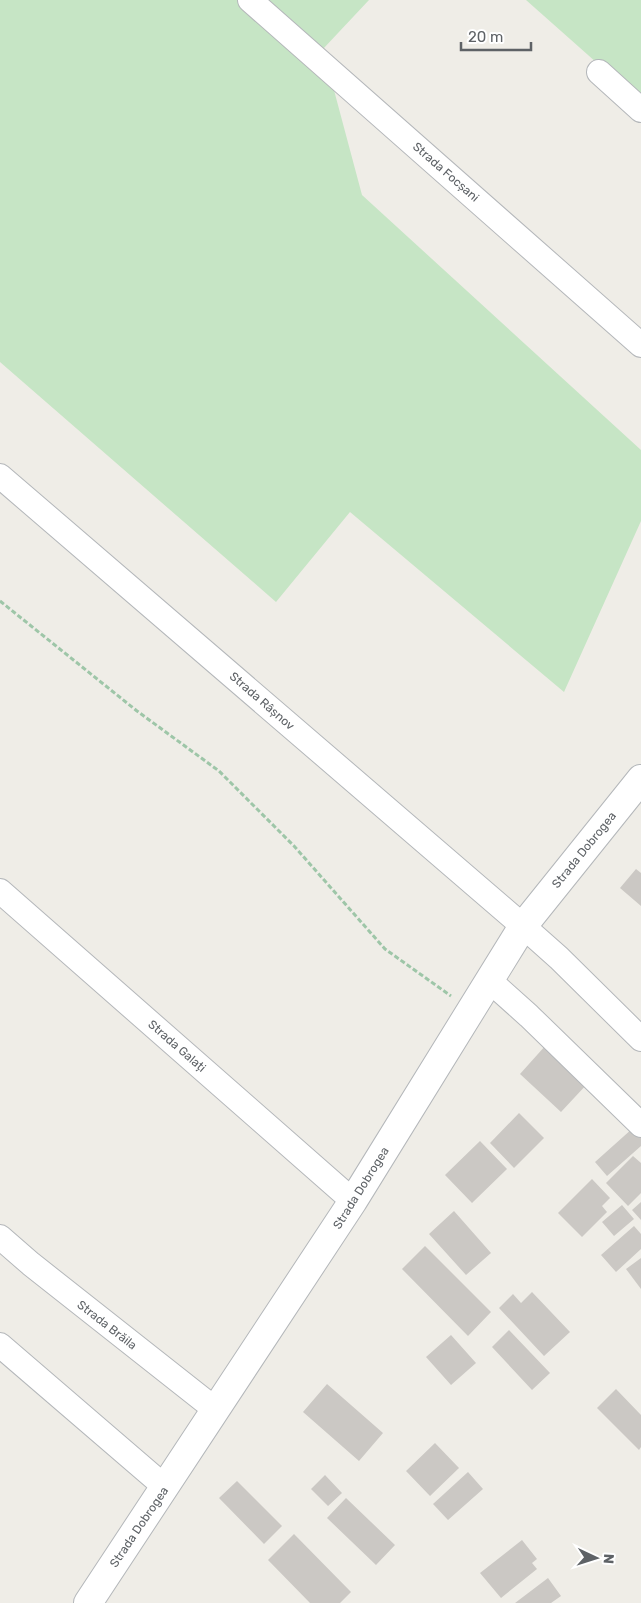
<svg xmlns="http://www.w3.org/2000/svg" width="641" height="1603" font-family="Rubik,sans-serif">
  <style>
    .green { fill: #c6e5c5 }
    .building { fill: #cbc8c4 }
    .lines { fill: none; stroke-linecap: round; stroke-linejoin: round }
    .minor-casing { stroke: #b4b7ba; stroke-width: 26 }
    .tertiary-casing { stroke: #b4b7ba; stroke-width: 30 }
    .path { stroke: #9ec6a8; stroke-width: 3; stroke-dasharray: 5 2.5; stroke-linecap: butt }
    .minor { stroke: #fff; stroke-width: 24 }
    .tertiary { stroke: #fff; stroke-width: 28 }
    .labels { text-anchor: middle; stroke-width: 5; stroke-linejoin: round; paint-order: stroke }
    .street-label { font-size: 12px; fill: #5e6266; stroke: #fff }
  </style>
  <rect width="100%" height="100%" fill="#efede7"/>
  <!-- green -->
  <path class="green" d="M0,0H369L323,49L362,195L641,450V521L564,692L350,512L276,602L0,362Z
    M526,0H641V102Z"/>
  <!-- building -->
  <path class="building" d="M636,869L641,873V906L620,888Z
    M546,1045L588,1083L561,1112L520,1074Z
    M519,1113L544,1138L514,1168L490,1143Z
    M633,1128L641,1137V1146L607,1176L595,1162Z
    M480,1141L507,1169L472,1203L445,1175Z
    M633,1156L641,1163V1193L628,1206L606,1183Z
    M592,1179L610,1198L602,1206L607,1212L582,1237L558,1213Z
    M641,1202V1220L632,1210Z
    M622,1205L634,1219L614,1236L602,1222Z
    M454,1211L491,1253L466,1275L429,1234Z
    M634,1226L641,1234V1249L616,1272L601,1255Z
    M425,1246L491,1312L468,1336L402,1269Z
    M641,1258V1289L626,1269Z
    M532,1292L570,1332L544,1356L499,1308L513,1294L521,1303Z
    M509,1330L550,1373L532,1390L492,1347Z
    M451,1335L476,1363L451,1385L426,1357Z
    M327,1384L383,1433L359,1461L303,1412Z
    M616,1389L641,1415V1447L639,1450L597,1408Z
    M435,1443L459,1468L430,1496L406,1471Z
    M468,1472L483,1489L448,1520L433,1504Z
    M325,1475L342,1493L328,1506L311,1489Z
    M237,1481L282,1526L264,1544L219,1498Z
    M346,1498L395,1545L376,1565L327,1518Z
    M294,1534L351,1592L340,1603H310L268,1560Z
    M522,1540L537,1559L532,1563L537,1569L501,1598L480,1573Z
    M548,1578L561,1596L551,1603H515Z"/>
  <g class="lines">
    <defs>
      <path id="minor" d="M250,0L641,345
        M599,72L641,110
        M0,476L523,926L559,958L641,1039
        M0,891L353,1201
        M490,981L529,1016L641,1125
        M0,1237L31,1264L216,1410
        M0,1345L165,1487"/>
      <path id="tertiary" d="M88,1603L353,1201L523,926L641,779"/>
    </defs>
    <!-- minor casing -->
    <use href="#minor" class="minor-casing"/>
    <!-- tertiary casing -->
    <use href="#tertiary" class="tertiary-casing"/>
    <!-- path -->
    <path class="path" d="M0,601L137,711L219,771L294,846L385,949L451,996"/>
    <!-- minor -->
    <use href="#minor" class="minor"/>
    <!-- tertiary -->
    <use href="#tertiary" class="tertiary"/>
  </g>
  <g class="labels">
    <!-- street labels -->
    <g class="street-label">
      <text transform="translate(446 172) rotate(41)" y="4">Strada Focșani</text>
      <text transform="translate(262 701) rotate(41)" y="4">Strada Râșnov</text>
      <text transform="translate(584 850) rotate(-51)" y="4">Strada Dobrogea</text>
      <text transform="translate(177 1046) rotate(41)" y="4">Strada Galați</text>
      <text transform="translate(361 1188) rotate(-58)" y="4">Strada Dobrogea</text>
      <text transform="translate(107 1325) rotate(38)" y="4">Strada Brăila</text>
      <text transform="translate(139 1527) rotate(-56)" y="4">Strada Dobrogea</text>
    </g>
  </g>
  <!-- north arrow -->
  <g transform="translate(596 1558) rotate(94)" stroke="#ffffff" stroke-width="4" paint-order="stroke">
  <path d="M0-4L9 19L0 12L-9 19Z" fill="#5e6266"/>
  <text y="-8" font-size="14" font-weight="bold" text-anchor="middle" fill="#5e6266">N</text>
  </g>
  <!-- scale -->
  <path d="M461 42v8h70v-8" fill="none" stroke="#5e6266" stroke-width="2.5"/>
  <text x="468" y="42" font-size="15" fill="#5e6266" stroke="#ffffff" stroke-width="4" paint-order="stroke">20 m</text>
</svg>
